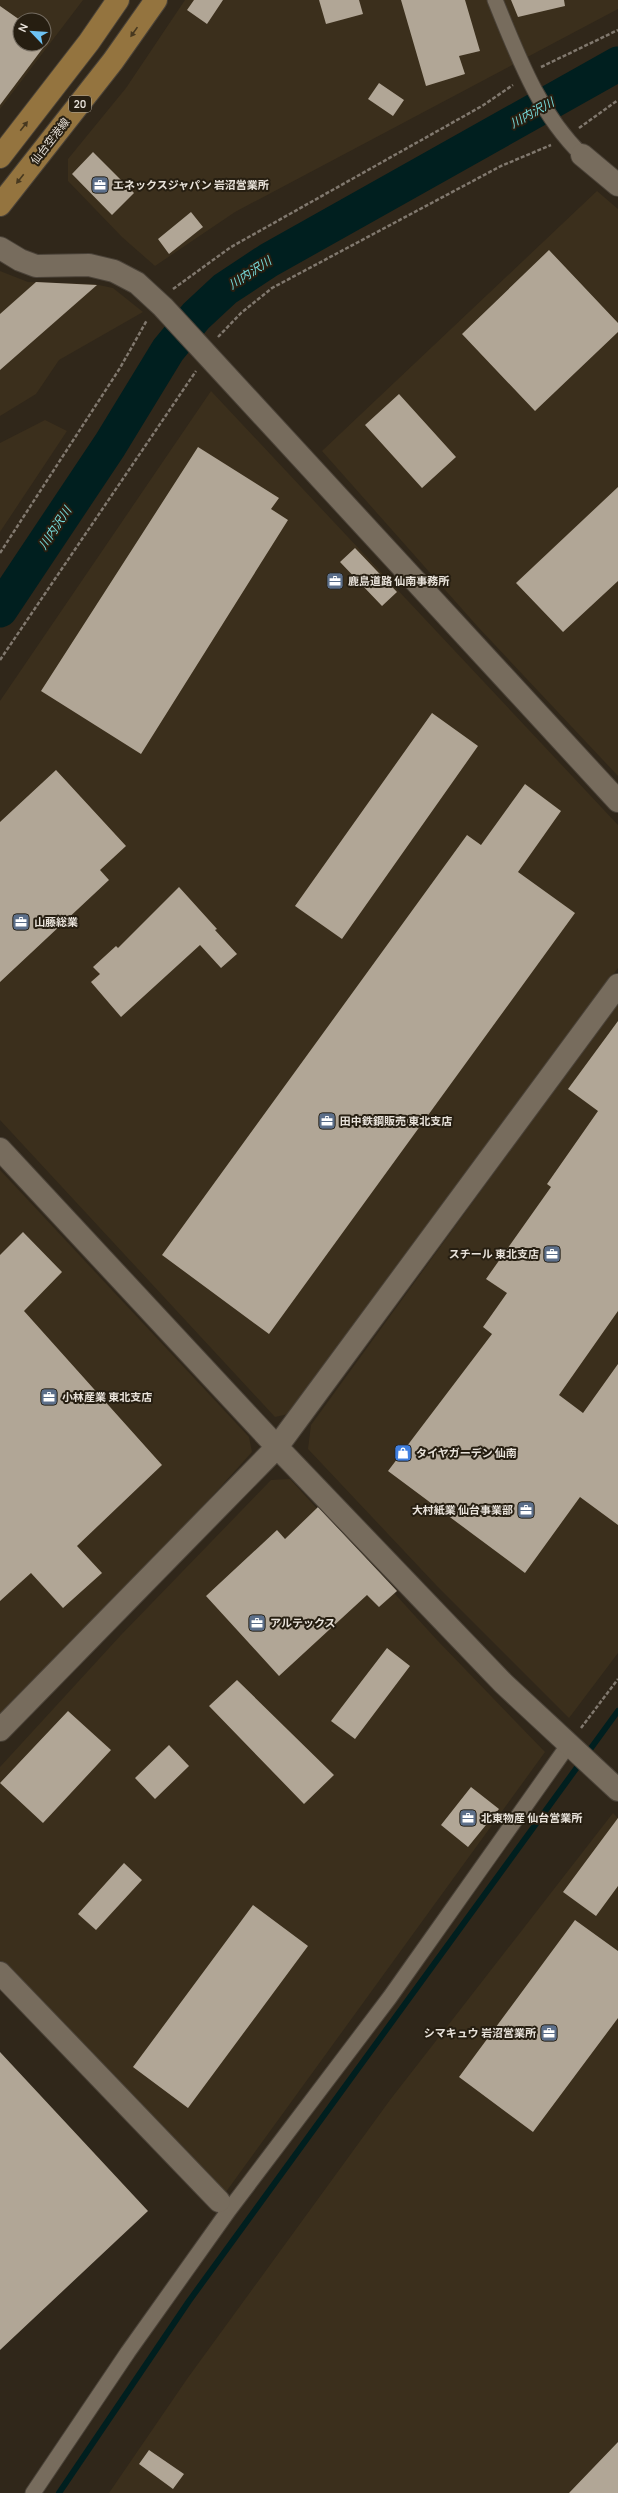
<svg xmlns="http://www.w3.org/2000/svg" width="618" height="2493" font-family="Manrope,'Noto Sans JP',sans-serif">
  <style>
    .built { fill: #3b2f1c; fill-rule: evenodd }
    .lines { fill: none; stroke-linecap: round; stroke-linejoin: round }
    .stream { stroke: #001f1f; stroke-width: 6 }
    .river { stroke: #001f1f; stroke-width: 35 }
    .building { fill: #b1a696 }
    .street-casing { stroke: #4a4238; stroke-width: 17 }
    .secondary-casing { stroke: #4a4238; stroke-width: 24 }
    .primary-casing { stroke: #4a4238; stroke-width: 24 }
    .path { stroke: #80786e; stroke-width: 2.5; stroke-dasharray: 4 2; stroke-linecap: butt }
    .street { stroke: #776c5d; stroke-width: 15 }
    .secondary { stroke: #776c5d; stroke-width: 22 }
    .primary { stroke: #94743f; stroke-width: 22 }
    .oneway { fill: #47381f }
    .labels { text-anchor: middle; stroke-width: 4; stroke-linejoin: round; paint-order: stroke }
    .shield { fill: #261e11; stroke: #aea79e; stroke-width: 1 }
    .shield-label { font-size: 10px; font-weight: bold; fill: #e8e2da }
    .street-label { font-size: 11px; fill: #e8e2da; stroke: #261e11 }
    .poi-label { font-size: 11px; font-weight: bold; fill: #e8e2da; stroke: #261e11; text-anchor: start }
    .water-label { font-size: 12px; font-style: italic; fill: #77dbdc; stroke: #261e11 }
  </style>
  <rect width="100%" height="100%" fill="#30271a"/>
  <!-- built -->
  <path class="built" d="M0,0H83L0,109ZM20,20H44V44H20Z
    M185,0H618V9L235,212L155,266L122,237L68,181V159L126,88Z
    M597,191L618,209V776L478,627L322,451Z
    M0,271L28,282L94,284L113,288L143,312L59,360L36,394L0,416Z
    M211,391L618,825V968L293,1413L275,1417L0,1120V701Z
    M45,420L67,431L0,532V443Z
    M618,1002V1653L569,1718L437,1586L308,1449L311,1425Z
    M0,1170L249,1437L252,1452L205,1504L0,1714Z
    M290,1479L437,1640L545,1752L223,2196L0,1962V1767L121,1635L271,1480Z
    M613,1813L618,1818V2493H109L187,2379L390,2100Z"/>
  <g class="lines">
    <!-- stream -->
    <path class="stream" d="M59,2493L189,2301L618,1711"/>
    <!-- river -->
    <path class="river" d="M0,610L110,445L168,350L196,316L225,289L269,260L618,64"/>
  </g>
  <!-- building -->
  <path class="building" d="M194,0H223L207,24L187,10Z
    M319,0H359L363,14L326,24Z
    M401,0H465L480,51L459,56L465,74L426,86Z
    M511,0H564L565,6L518,17Z
    M0,6L20,20V44H46L0,105Z
    M379,83L404,100L393,116L368,99Z
    M93,152L134,193L112,215L72,174Z
    M191,212L203,227L169,254L158,239Z
    M549,250L618,323V332L535,411L462,334Z
    M36,282L97,285L0,370V314Z
    M399,394L456,457L422,488L365,425Z
    M198,447L279,498L271,509L288,520L141,754L41,691Z
    M618,487V581L563,632L516,583Z
    M355,548L397,592L382,606L340,562Z
    M432,713L478,746L342,939L295,906Z
    M56,770L126,846L100,870L109,880L0,982V822Z
    M525,784L561,811L518,872L575,913L269,1334L162,1255L467,835L481,845Z
    M179,887L217,929L215,930L237,954L221,968L200,945L121,1017L91,982L100,974L93,967L116,946L118,948Z
    M618,1021V1311L559,1395L583,1413L618,1364V1525L580,1497L525,1573L388,1471L492,1334L483,1327L507,1293L486,1279L551,1187L547,1184L598,1111L568,1089Z
    M23,1232L62,1272L24,1311L162,1465L77,1546L102,1573L63,1608L31,1573L0,1601V1255Z
    M318,1507L397,1591L379,1607L367,1595L279,1676L206,1596L277,1530L285,1539Z
    M387,1648L410,1666L355,1739L331,1721Z
    M237,1680L334,1775L304,1804L209,1706Z
    M68,1711L111,1750L43,1823L0,1783Z
    M169,1745L189,1766L155,1799L135,1778Z
    M471,1787L499,1809L468,1847L441,1825Z
    M618,1818V1886L596,1916L563,1892Z
    M124,1863L142,1880L96,1930L78,1914Z
    M253,1905L308,1946L188,2108L133,2067Z
    M575,1920L618,1951V2018L533,2132L459,2077Z
    M0,2052L148,2211L0,2350Z
    M618,2442V2493H569Z
    M149,2450L184,2474L173,2489L139,2464Z"/>
  <g class="lines">
    <defs>
      <path id="street" d="M495,0C518,56 538,112 582,155
        M33,2493L128,2352L229,2210L390,1997L569,1744"/>
      <path id="secondary" d="M582,155L618,185
        M0,248L20,260L36,266L89,265L114,271L137,283L163,307L618,801
        M0,1149L277,1447L503,1683L618,1790
        M0,1730L277,1447L618,985
        M0,1973L219,2201"/>
      <path id="primary" d="M0,157L89,42L118,0
        M0,205L113,61L156,0"/>
    </defs>
    <!-- street casing -->
    <use href="#street" class="street-casing"/>
    <!-- secondary casing -->
    <use href="#secondary" class="secondary-casing"/>
    <!-- primary casing -->
    <use href="#primary" class="primary-casing"/>
    <!-- path -->
    <path class="path" d="M541,67L618,30
      M579,128L618,100
      M173,289L231,247L482,106L513,85
      M218,337L241,313L272,288L501,166L551,145
      M0,553L120,368L147,320
      M0,660L196,371
      M581,1728L618,1679"/>
    <!-- street -->
    <use href="#street" class="street"/>
    <!-- secondary -->
    <use href="#secondary" class="secondary"/>
    <!-- primary -->
    <use href="#primary" class="primary"/>
  </g>
  <!-- one-way arrows -->
  <defs><path id="oneway-solid" d="M-6-.8H1V-3.2L6.5 0L1 3.2V.8H-6Z"/></defs>
  <g class="oneway">
    <use href="#oneway-solid" transform="translate(134 32) rotate(125)"/>
    <use href="#oneway-solid" transform="translate(24 126) rotate(-52)"/>
    <use href="#oneway-solid" transform="translate(20 179) rotate(128)"/>
  </g>
  <!-- icons -->
  <defs>
    <symbol id="office-square" viewBox="-11 -11 22 22"><rect x="-9" y="-9" width="18" height="18" rx="4" fill="#5c6f8a" stroke="#261e11"/><path d="M-6-3h4V-5.5h4V-3h4V5H-6ZM-1-4.5V-3h2v-1.5ZM-6 0V1H6V0Z" fill="#fff"/></symbol>
    <symbol id="shop-square" viewBox="-11 -11 22 22"><rect x="-9" y="-9" width="18" height="18" rx="4" fill="#3f7fe0" stroke="#261e11"/><path d="M-5-2.5h2.3a2.7 3.5 0 0 1 5.4 0H5L5.5 6h-11ZM-1.5-2.5h3a1.5 2.3 0 0 0-3 0Z" fill="#fff"/></symbol>
  </defs>
  <g fill-rule="evenodd">
    <use href="#office-square" x="90" y="175" width="20" height="20"/>
    <use href="#office-square" x="325" y="571" width="20" height="20"/>
    <use href="#office-square" x="11" y="912" width="20" height="20"/>
    <use href="#office-square" x="317" y="1111" width="20" height="20"/>
    <use href="#office-square" x="542" y="1244" width="20" height="20"/>
    <use href="#office-square" x="39" y="1387" width="20" height="20"/>
    <use href="#shop-square" x="393" y="1443" width="20" height="20"/>
    <use href="#office-square" x="516" y="1500" width="20" height="20"/>
    <use href="#office-square" x="247" y="1613" width="20" height="20"/>
    <use href="#office-square" x="458" y="1808" width="20" height="20"/>
    <use href="#office-square" x="539" y="2023" width="20" height="20"/>
  </g>
  <g class="labels">
    <!-- shield labels -->
    <rect class="shield" x="69" y="96" width="22" height="16" rx="3"/>
    <g class="shield-label">
      <text x="80" y="108">20</text>
    </g>
    <!-- street labels -->
    <g class="street-label">
      <text transform="translate(50 141) rotate(-52)" y="4">仙台空港線</text>
    </g>
    <!-- poi labels -->
    <g class="poi-label">
      <text x="113" y="189">エネックスジャパン 岩沼営業所</text>
      <text x="348" y="585">鹿島道路 仙南事務所</text>
      <text x="34" y="926">山藤総業</text>
      <text x="340" y="1125">田中鉄鋼販売 東北支店</text>
      <text x="539" y="1258" text-anchor="end">スチール 東北支店</text>
      <text x="62" y="1401">小林産業 東北支店</text>
      <text x="416" y="1457">タイヤガーデン 仙南</text>
      <text x="513" y="1514" text-anchor="end">大村紙業 仙台事業部</text>
      <text x="270" y="1627">アルテックス</text>
      <text x="481" y="1822">北東物産 仙台営業所</text>
      <text x="536" y="2037" text-anchor="end">シマキュウ 岩沼営業所</text>
    </g>
    <!-- water labels -->
    <g class="water-label">
      <text transform="translate(532 113) rotate(-29)" y="4">川内沢川</text>
      <text transform="translate(250 273) rotate(-33)" y="4">川内沢川</text>
      <text transform="translate(55 528) rotate(-56)" y="4">川内沢川</text>
    </g>
  </g>
  <!-- north arrow -->
  <g transform="translate(32 32) rotate(295)"><circle r="19" fill="#261e11" stroke="#746c61"/>
  <path d="M0-3L7 15L0 10L-7 15Z" fill="#6dc2f3"/>
  <text y="-6" font-size="11" font-weight="bold" text-anchor="middle" fill="#e8e2da">N</text>
  </g>
</svg>
